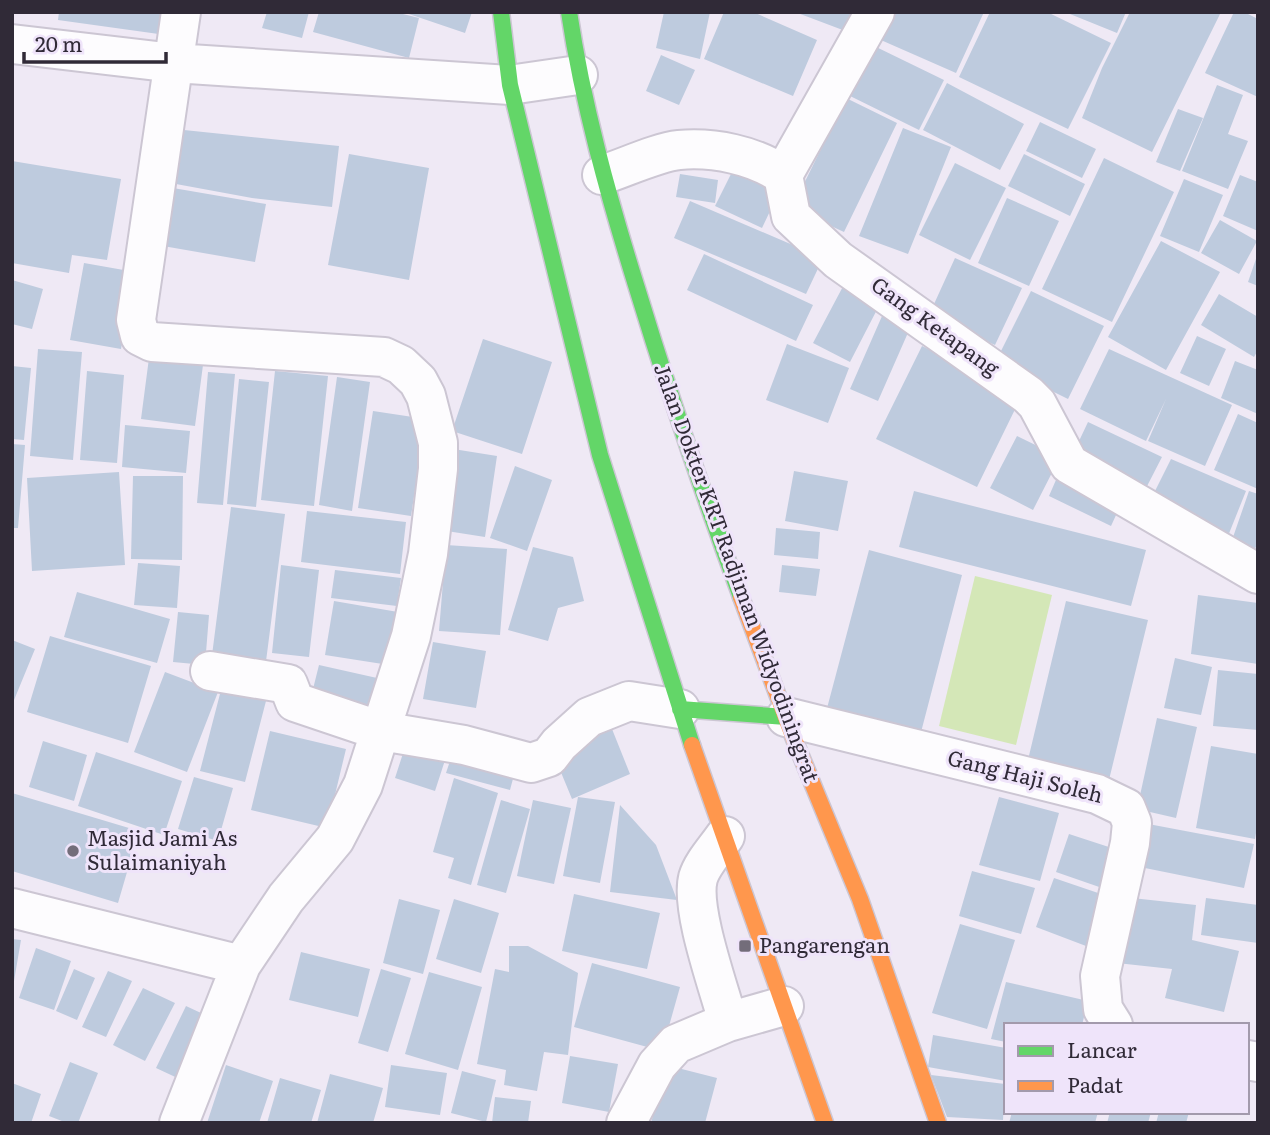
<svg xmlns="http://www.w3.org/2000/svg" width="1270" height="1135" font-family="Literata,serif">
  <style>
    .green { fill: #d4e7b7 }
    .building { fill: #becbde }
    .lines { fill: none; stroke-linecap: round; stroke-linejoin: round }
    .street-casing { stroke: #ccc6d3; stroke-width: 42 }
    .fast-casing { stroke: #ccc6d3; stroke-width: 19 }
    .slow-casing { stroke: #ccc6d3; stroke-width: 19 }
    .street { stroke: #fdfcfe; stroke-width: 38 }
    .fast { stroke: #63d668; stroke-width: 16 }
    .slow { stroke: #ff974d; stroke-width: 16 }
    .poi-dot { fill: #736d7a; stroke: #efe4fa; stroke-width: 2.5 }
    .labels { text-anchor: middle; stroke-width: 6; stroke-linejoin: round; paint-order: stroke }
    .street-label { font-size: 21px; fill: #302a37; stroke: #efe4fa }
    .poi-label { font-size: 21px; fill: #302a37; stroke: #efe4fa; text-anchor: start }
  </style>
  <rect width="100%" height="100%" fill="#efe9f5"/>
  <!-- green -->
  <path class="green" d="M975,576L1052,595L1016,745L939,726Z"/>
  <!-- building -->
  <path class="building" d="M59,12H177L173,36L58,20Z
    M267,12H309L302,38L262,28Z
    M319,12H395L419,18L409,58L313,32Z
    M403,12H472L465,33Z
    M664,12H710L700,59L656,48Z
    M724,12H753L817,40L793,96L704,59Z
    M795,12H855L848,32Z
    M885,12H984L956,73L874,37Z
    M990,12H1047L1111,43L1068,129L959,77Z
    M1065,12H1126L1117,33Z
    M1130,12H1221L1152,152L1082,118L1102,68Z
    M1234,12H1244L1258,19V97L1205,73Z
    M870,44L944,80L919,130L846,94Z
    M661,55L695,70L679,105L646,91Z
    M947,83L1024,124L1000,170L923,130Z
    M1217,85L1243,95L1228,134L1248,141L1228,189L1182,171Z
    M846,98L897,123L844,232L792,208Z
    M1178,109L1203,118L1180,171L1156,162Z
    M1040,122L1096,149L1082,178L1026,151Z
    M903,128L951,147L908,254L859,236Z
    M184,130L339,146L332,207L252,198L176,184Z
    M349,154L429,168L409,280L328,265Z
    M1024,154L1085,184L1070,216L1008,186Z
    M1104,158L1174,192L1112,322L1042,289Z
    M12,161L121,179L107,260L72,255L69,273L12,263Z
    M955,163L1006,188L970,260L919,235Z
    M735,166L781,188L762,228L715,206Z
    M680,174L718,180L715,203L676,197Z
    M1240,175L1258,182V231L1223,216Z
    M1184,179L1223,195L1199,252L1160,236Z
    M173,188L266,204L255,262L163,246Z
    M1007,198L1059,221L1029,286L978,263Z
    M690,201L823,258L806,294L674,238Z
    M1220,220L1257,241L1239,274L1201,253Z
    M1161,241L1220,272L1166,370L1108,337Z
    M704,254L813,305L796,341L687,290Z
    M1257,256H1258V286L1248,282Z
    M955,258L1022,288L995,345L929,315Z
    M84,263L135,272L121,349L70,340Z
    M848,277L884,296L850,362L813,343Z
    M12,280L43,289L32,329L12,324Z
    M1031,291L1104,326L1068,399L995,363Z
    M1219,294L1258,317V350L1254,357L1201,325Z
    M886,307L914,319L878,401L850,389Z
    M1197,336L1226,349L1209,386L1180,373Z
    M483,339L552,362L522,454L452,431Z
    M787,344L849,368L828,423L766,400Z
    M922,346L1022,395L977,487L876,439Z
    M38,349L82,352L73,460L30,456Z
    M1109,349L1232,405L1205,466L1148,441L1166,399L1146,441L1080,409Z
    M149,358L203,365L195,426L141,419Z
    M1235,361L1258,370V414L1221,398Z
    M12,366L31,368L24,440L12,439Z
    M87,371L124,375L117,463L80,460Z
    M275,371L328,376L314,506L261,500Z
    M208,372L235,374L223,505L197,503Z
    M337,377L370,382L352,511L319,505Z
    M239,379L269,382L256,507L227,504Z
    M373,411L426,419L411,516L358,508Z
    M1238,414L1258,423V489L1214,470Z
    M1088,422L1162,457L1144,492L1071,458Z
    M125,425L190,431L186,473L122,467Z
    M1017,436L1060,457L1033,510L990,488Z
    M12,444L25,445L18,528H12Z
    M447,448L497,456L485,537L434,529Z
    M1171,459L1246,491L1226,541L1149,503Z
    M515,466L552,480L527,551L490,538Z
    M794,471L848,481L838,531L785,521Z
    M119,472L125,565L32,571L27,478Z
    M1059,473L1122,502L1111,526L1049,496Z
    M133,476H183L182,560L131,559Z
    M914,491L1146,550L1131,606L899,547Z
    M1249,491L1258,494V541L1254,552L1231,543Z
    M231,507L285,514L265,669L211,663Z
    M307,511L406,522L400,574L301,562Z
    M776,528L820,532L818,559L774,555Z
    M446,545L507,549L500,635L439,631Z
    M533,547L573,557L584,601L558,608L548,641L508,630Z
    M869,550L962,575L920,736L826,712Z
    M138,563L180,566L177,608L134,605Z
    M281,565L319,570L309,657L272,653Z
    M782,565L820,569L816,596L779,592Z
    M335,570L401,578L397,606L331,598Z
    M77,592L170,619L157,663L64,637Z
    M1198,595L1258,603V664L1191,654Z
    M334,601L398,612L389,665L325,655Z
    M1066,601L1148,620L1108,784L1027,764Z
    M178,612L209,615L205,665L173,662Z
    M50,636L151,666L128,743L27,712Z
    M12,640L35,649L12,705Z
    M433,642L486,651L476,708L423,699Z
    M1175,658L1212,667L1201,715L1164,708Z
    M319,665L377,678L370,711L311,697Z
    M1218,670L1258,674V730L1213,726Z
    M165,672L218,692L187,772L134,752Z
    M221,690L266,701L245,782L200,771Z
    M1157,718L1197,727L1176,818L1137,809Z
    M612,729L630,774L572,799L553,753Z
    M270,731L346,749L327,828L251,810Z
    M43,741L87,755L74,801L29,787Z
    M407,741L447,754L435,791L395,778Z
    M1211,746L1258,754V821L1255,839L1196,828Z
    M454,749L518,760L510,790L446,773Z
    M96,752L182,781L164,835L78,806Z
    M194,777L233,788L218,841L178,829Z
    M454,778L498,793L471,885L448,878L454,858L433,852Z
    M12,793L139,831L118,903L12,871Z
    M578,797L615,802L600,883L563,876Z
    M999,797L1059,813L1040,881L979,865Z
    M501,800L530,809L506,893L477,885Z
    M533,800L571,808L554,884L517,876Z
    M620,805L656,845L677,900L610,892Z
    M1143,823L1254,844L1244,888L1135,866Z
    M1069,834L1118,850L1105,889L1056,872Z
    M972,871L1035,888L1021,934L959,916Z
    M1054,878L1104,895L1086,946L1036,927Z
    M574,894L660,913L647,969L562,951Z
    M1123,897L1196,905L1192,940L1239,951L1224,1012L1165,998L1172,969L1117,963Z
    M1206,898L1258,905V943L1201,935Z
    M399,899L440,910L423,974L383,963Z
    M454,899L499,913L481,973L436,959Z
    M960,924L1015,940L987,1029L932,1013Z
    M12,939L21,940L14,981H12Z
    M509,946H528L578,973L568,1055L544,1052L537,1091L504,1085L506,1070L477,1064L495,969L509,972Z
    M36,948L71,961L54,1010L19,998Z
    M301,952L370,969L358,1017L289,1000Z
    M592,963L680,987L662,1051L574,1027Z
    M74,969L95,978L77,1020L56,1011Z
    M381,969L411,978L388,1052L358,1043Z
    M108,971L132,981L106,1037L82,1027Z
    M429,972L482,987L458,1070L405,1054Z
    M1006,982L1088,1001L1082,1025H1006V1042L991,1039Z
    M143,988L175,1003L145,1061L113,1045Z
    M186,1006L216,1020L186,1082L156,1068Z
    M933,1035L1006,1048V1081L928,1067Z
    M570,1056L618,1064L609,1112L562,1103Z
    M70,1062L98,1073L78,1123H67L49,1116Z
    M226,1065L273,1081L259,1123H207Z
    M391,1065L447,1073L440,1115L385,1107Z
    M666,1065L717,1078L705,1123H651Z
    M462,1071L496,1080L486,1122L451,1113Z
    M330,1074L383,1088L373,1123H317Z
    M931,1075L1005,1084L1003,1120L947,1117Z
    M280,1078L321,1090L311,1123H267Z
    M12,1083L41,1094L31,1123H12Z
    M495,1097L531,1101L528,1123H492Z
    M1012,1112H1098L1095,1123H1009Z
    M1110,1112H1151L1148,1123H1107Z
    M1159,1112H1189L1186,1123H1156Z"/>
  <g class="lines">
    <defs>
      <path id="street" d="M12,44L174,63L510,85L578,75
        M602,175C624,168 658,152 679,150C714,147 754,155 783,175L791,216L838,260L1028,395L1037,404L1069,464L1258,574
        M783,175L875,12
        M210,671L288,684L295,702L381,731L464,745L531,763L549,757L559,744L589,717L629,701L680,709
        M786,717L1097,794L1126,808L1132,823L1130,843L1100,976L1103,1009L1113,1025
        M725,836C716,849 702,864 698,878C690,909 719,988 728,1022
        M12,908L241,965
        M1247,1060L1258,1062
        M179,1123L241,965L286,898L335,839L363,785L411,636L428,554L438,469V443L426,396L418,381L401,365L384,357L152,342L140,336L136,320L181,12
        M626,1123L657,1065L676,1044L728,1022L784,1006"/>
      <path id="fast" d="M501,12L510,85L600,455L692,745
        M569,12C583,105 608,195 636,285C668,390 703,494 741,597
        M680,709L786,717"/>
      <path id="slow" d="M741,597L794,739L860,899L938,1123
        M692,745L825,1123"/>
    </defs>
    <!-- street casing -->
    <use href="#street" class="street-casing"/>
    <!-- fast casing -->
    <use href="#fast" class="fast-casing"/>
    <!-- slow casing -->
    <use href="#slow" class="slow-casing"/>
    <!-- street -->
    <use href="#street" class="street"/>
    <!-- fast -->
    <use href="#fast" class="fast"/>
    <!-- slow -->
    <use href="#slow" class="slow"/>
  </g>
  <!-- markers -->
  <g class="poi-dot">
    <circle cx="73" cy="851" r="7"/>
    <rect x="738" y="939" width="14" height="14" rx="3.5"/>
  </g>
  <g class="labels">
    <!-- street labels -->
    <g class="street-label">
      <text transform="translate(935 327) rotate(36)" y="7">Gang Ketapang</text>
      <text transform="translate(736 573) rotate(70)" y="7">Jalan Dokter KRT Radjiman Widyodiningrat</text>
      <text transform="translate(1025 777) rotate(14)" y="7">Gang Haji Soleh</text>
    </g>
    <!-- poi labels -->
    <g class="poi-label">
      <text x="87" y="846">Masjid Jami As<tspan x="87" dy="24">Sulaimaniyah</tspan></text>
      <text x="759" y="953">Pangarengan</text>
    </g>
  </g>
  <!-- border -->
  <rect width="1270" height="1135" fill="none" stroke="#302a37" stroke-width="28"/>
  <!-- legend -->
  <rect x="1004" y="1023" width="245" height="91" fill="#efe4fa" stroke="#a39aac" stroke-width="2"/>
  <rect x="1018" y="1046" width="35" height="10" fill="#63d668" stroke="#a39aac" stroke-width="2"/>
  <text x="1067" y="1058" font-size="21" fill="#302a37">Lancar</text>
  <rect x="1018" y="1081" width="35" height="10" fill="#ff974d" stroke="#a39aac" stroke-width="2"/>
  <text x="1067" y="1093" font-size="21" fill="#302a37">Padat</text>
  <!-- scale -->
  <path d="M24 52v10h142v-10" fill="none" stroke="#302a37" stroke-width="3.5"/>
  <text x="35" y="52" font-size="21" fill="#302a37" stroke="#efe4fa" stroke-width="5" paint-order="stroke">20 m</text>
</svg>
